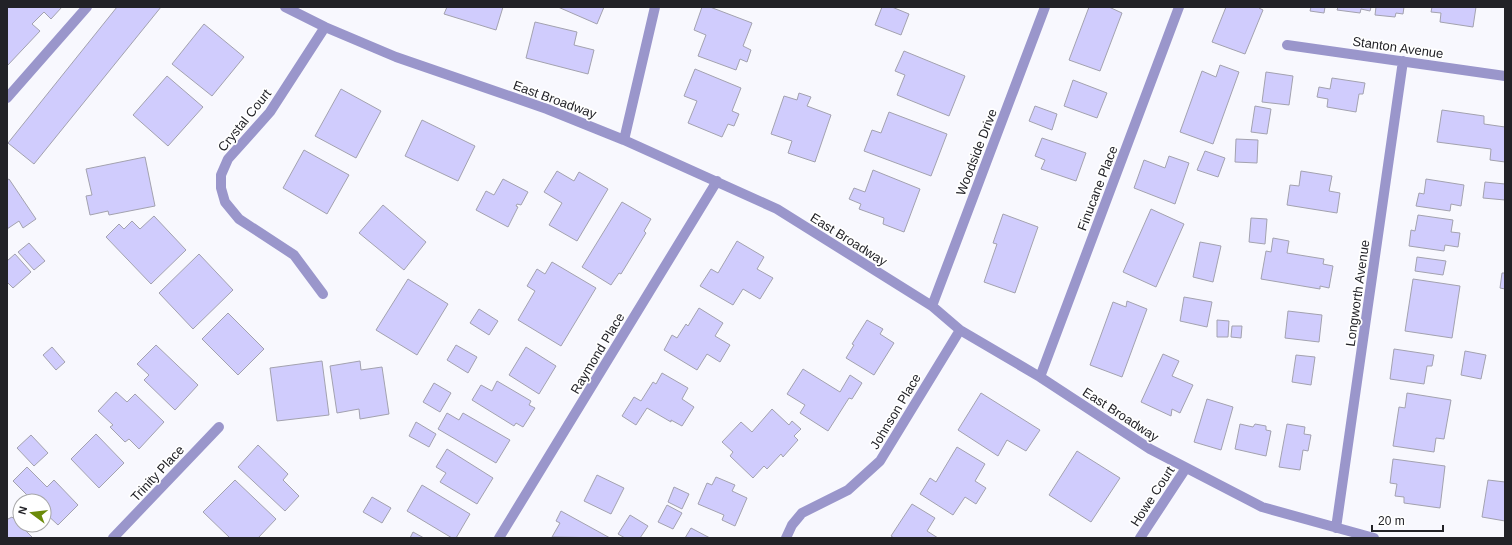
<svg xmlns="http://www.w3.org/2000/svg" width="1512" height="545" font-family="Helvetica,sans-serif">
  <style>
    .building { fill: #d0ccfd; stroke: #a3a2af }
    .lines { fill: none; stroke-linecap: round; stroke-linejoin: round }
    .street { stroke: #9a96cb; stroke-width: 10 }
    .labels { text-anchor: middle; stroke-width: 3.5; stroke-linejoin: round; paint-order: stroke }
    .street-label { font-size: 13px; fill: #222227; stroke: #fff }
  </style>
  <rect width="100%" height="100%" fill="#f8f8fe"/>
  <!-- building -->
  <path class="building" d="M7,7H62L51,19L44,12L32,24L40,31L7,66Z
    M117,7H161L34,164L8,143Z
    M447,7H503L496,30L444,14Z
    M558,7H604L597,24Z
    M702,7H710L752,23L743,46L751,50L747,62L740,59L736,70L698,56L706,35L694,30Z
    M882,7H892L909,14L901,35L875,25Z
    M1089,7H1109L1122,13L1100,71L1069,60Z
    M1226,7H1259V8L1263,10L1245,54L1212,42Z
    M1311,7H1325L1324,13L1310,11Z
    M1338,7H1371L1370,11L1361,9L1360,13L1337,10Z
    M1376,7H1404L1403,14L1396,13L1395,17L1375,15Z
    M1432,7H1476L1473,27L1440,22L1441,13L1431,12Z
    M535,22L577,32L574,45L594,50L588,74L526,58Z
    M204,24L244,57L212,96L172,64Z
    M904,51L965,76L949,116L897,95L905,75L895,71Z
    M1220,65L1239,72L1213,144L1180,132L1202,71L1216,77Z
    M695,69L741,88L732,111L739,114L734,126L728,124L722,137L688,123L697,101L684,96Z
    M1266,72L1293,76L1289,105L1262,102Z
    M167,76L203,107L168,146L133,115Z
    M1332,78L1365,83L1363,94H1359L1356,112L1327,107L1328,99L1317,97L1319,87L1330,89Z
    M1073,80L1107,93L1097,118L1064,106Z
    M341,89L381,111L356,158L315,136Z
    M799,93L811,97L807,106L831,115L815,162L788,153L792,141L771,134L784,96L797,100Z
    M1035,106L1057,114L1052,130L1029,121Z
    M1255,106L1271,109L1267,134L1251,132Z
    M1442,110L1484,116V124L1505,127V162L1490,160L1491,149L1437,142Z
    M889,112L947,134L931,176L864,151L872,130L881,133Z
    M422,120L475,146L458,181L405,156Z
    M1042,138L1086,153L1076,181L1041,169L1045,160L1035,156Z
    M1236,139L1258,140L1257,163L1235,162Z
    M304,150L349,175L327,214L283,188Z
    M1205,151L1225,158L1218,177L1197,170Z
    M1169,156L1189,163L1175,204L1134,188L1144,160L1165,168Z
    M145,157L155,206L109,215L108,211L90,215L86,196L92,195L86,169Z
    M873,170L920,189L904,232L883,224L884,218L859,209L861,204L849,199L854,188L865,192Z
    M557,171L574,181L579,172L608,189L577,241L549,225L562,203L544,192Z
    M1301,171L1332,176L1329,191L1340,193L1337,213L1287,205L1290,185L1299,186Z
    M9,179L36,219L23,228L19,221L7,229V180Z
    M503,179L528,192L521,205L517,204L516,206L518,207L508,227L476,210L486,191L494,195Z
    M1426,179L1464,185L1461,206L1451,204L1450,211L1416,206L1419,193L1424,194Z
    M1485,182L1505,184V200L1483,198Z
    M622,202L651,219L644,231L646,233L621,274L619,273L611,285L582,267Z
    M383,205L426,242L404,270L359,233Z
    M1151,209L1184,224L1156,287L1123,272Z
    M1003,214L1038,227L1015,293L984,282L997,244L993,243Z
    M1418,215L1453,220L1451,232L1460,233L1458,247L1445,245L1444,251L1409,246L1411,230L1415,231Z
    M154,216L186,250L151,284L106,237L119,224L124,229L132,221L140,229Z
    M1251,218L1267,219L1265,244L1249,242Z
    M1273,238L1289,241L1287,253L1324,259L1323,264L1333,266L1329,288L1320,286V289L1261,279L1266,251L1271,252Z
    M737,241L764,257L757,269L773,278L760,299L743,289L733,305L700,286L711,269L718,273Z
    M1200,242L1221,246L1213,282L1193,277Z
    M29,243L45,261L34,270L18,252Z
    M15,254L31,272L13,288L7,282V261Z
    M199,254L233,290L193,329L159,293Z
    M1417,257L1446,261L1443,275L1415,271Z
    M552,262L596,288L561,346L518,320L535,291L527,286L537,269L545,274Z
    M1502,273H1505V289L1500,288Z
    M408,279L448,304L417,355L376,330Z
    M1413,279L1460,286L1452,338L1405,331Z
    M1184,297L1212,302L1207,327L1180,321Z
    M1127,301L1147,309L1122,377L1090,365L1113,302L1126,307Z
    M699,308L723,323L715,336L730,345L720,362L707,354L697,370L664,350L672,335L677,338L686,324L688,326Z
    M479,309L498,321L489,335L470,323Z
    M1288,311L1322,315L1319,342L1285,338Z
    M228,313L264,349L238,375L202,339Z
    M867,320L883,329L880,334L894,343L874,375L846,358L854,345L852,344Z
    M1217,320L1229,321L1228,337H1217Z
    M1232,326H1242L1241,338L1231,337Z
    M156,345L198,385L175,410L144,380L149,375L137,364Z
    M456,345L477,357L468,373L447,360Z
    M52,347L65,362L56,370L43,355Z
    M526,347L556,366L539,394L509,375Z
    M1394,349L1434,355L1432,366H1427L1424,384L1390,379Z
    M1465,351L1486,355L1481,379L1461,375Z
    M1163,354L1179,361L1172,376L1193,385L1180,413L1172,409L1171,416L1141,402Z
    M1296,355L1315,357L1311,385L1292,382Z
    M322,361L329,415L277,421L270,368Z
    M360,361L361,370L382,367L389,414L360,419L359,409L337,413L330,366Z
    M803,369L840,392L850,375L862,383L852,399L849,398L828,431L800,413L805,405L787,394Z
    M662,373L688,388L682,399L694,407L682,426L671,420V422L647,408L636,425L622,416L634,397L641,401L653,382L656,384Z
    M497,381L531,401L529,405L535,408L523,427L516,423L514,426L472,400L481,385L492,391Z
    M434,383L451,393L440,412L423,402Z
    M116,392L127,402L135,394L164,422L139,449L129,439L125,442L110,427L113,425L98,411Z
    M981,393L1040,430L1026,451L1007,440L998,456L958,430Z
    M1407,393L1451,400L1444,439L1436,438L1434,452L1393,446L1399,407L1405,408Z
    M1207,399L1233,407L1221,450L1194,442Z
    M772,409L789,425L792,421L801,429L794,436L798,440L783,457L781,454L767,469L764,466L753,478L730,456L733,452L722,442L741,422L752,432Z
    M447,413L459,420L463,413L510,440L496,463L438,429Z
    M416,422L436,434L429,447L409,436Z
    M1240,424L1253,427L1255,424L1266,426V430L1271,431L1266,456L1235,449Z
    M1287,424L1305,427L1304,434L1311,435L1308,451L1303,450L1300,470L1279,467Z
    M96,434L124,463L99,488L71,459Z
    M31,435L48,453L34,466L17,448Z
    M258,445L288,474L283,480L299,496L285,511L238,467Z
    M957,447L985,464L975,481L986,488L976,504L965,497L953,515L920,494L930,478L936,482Z
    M447,449L493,478L477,504L440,482L446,473L436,467Z
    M1077,451L1120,478L1091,522L1049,495Z
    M1393,459L1445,466L1440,508L1404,503V497L1395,496L1397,484L1390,483Z
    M27,467L47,487L54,480L78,505L58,525L44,512V501H33L13,481Z
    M597,475L624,488L611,514L584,501Z
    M716,477L735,485L732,491L747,498L735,526L722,520L724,515L698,504L707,483L712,485Z
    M235,480L276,519L258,538H230L203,512Z
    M1488,480L1505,482V521L1482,517Z
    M422,485L470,514L456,538H452L407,511Z
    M674,487L689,494L682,509L668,502Z
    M372,497L391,508L382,523L363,512Z
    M912,504L935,518L927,531L938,538H894L891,536Z
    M667,505L682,513L673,529L658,522Z
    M561,511L610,538L552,537L560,523L556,521Z
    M630,515L648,526L640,538H625L618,534Z
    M12,517L33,538H7V518L8,519Z
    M691,528L710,538H685Z
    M413,532L424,538H410Z"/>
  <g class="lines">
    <!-- street -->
    <path class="street" d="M285,7L325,27L396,57L547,109L624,140L777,209L932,306L960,330L1040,377L1150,449L1262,507L1374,538
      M1287,45L1505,76
      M7,98L87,7
      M624,140L655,7
      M323,294L294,255L239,219L225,202L221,188V175L228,159L270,112L325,27
      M932,306L1045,7
      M1040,377L1179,7
      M1336,528L1403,61
      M113,538L219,427
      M499,538L717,181
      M786,538L792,525L802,513L848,490L880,461L960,330
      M1140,538L1186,468"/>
  </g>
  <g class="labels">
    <!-- street labels -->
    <g class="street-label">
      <text transform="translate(1398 47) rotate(8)" y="5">Stanton Avenue</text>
      <text transform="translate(555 99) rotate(20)" y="5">East Broadway</text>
      <text transform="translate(244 120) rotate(-51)" y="5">Crystal Court</text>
      <text transform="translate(976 152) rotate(-69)" y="5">Woodside Drive</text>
      <text transform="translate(1097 188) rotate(-69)" y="5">Finucane Place</text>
      <text transform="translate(849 239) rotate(32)" y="5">East Broadway</text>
      <text transform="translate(1357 293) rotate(-82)" y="5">Longworth Avenue</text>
      <text transform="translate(597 353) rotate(-59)" y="5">Raymond Place</text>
      <text transform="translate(895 411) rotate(-59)" y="5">Johnson Place</text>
      <text transform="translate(1121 414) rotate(33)" y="5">East Broadway</text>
      <text transform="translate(157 473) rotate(-47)" y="5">Trinity Place</text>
      <text transform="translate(1152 496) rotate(-57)" y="5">Howe Court</text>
    </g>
  </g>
  <!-- border -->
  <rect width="1512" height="545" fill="none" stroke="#222227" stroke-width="16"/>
  <!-- north arrow -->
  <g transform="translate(32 513) rotate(285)"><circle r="19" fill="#ffffff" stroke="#a7a7a9"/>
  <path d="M0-3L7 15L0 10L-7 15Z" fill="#6b8b0a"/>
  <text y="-6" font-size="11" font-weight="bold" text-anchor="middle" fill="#222227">N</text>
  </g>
  <!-- scale -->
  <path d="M1372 525v6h71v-6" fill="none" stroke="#222227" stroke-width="2"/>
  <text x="1378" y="525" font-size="12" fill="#222227" stroke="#ffffff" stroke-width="3" paint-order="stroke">20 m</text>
</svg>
